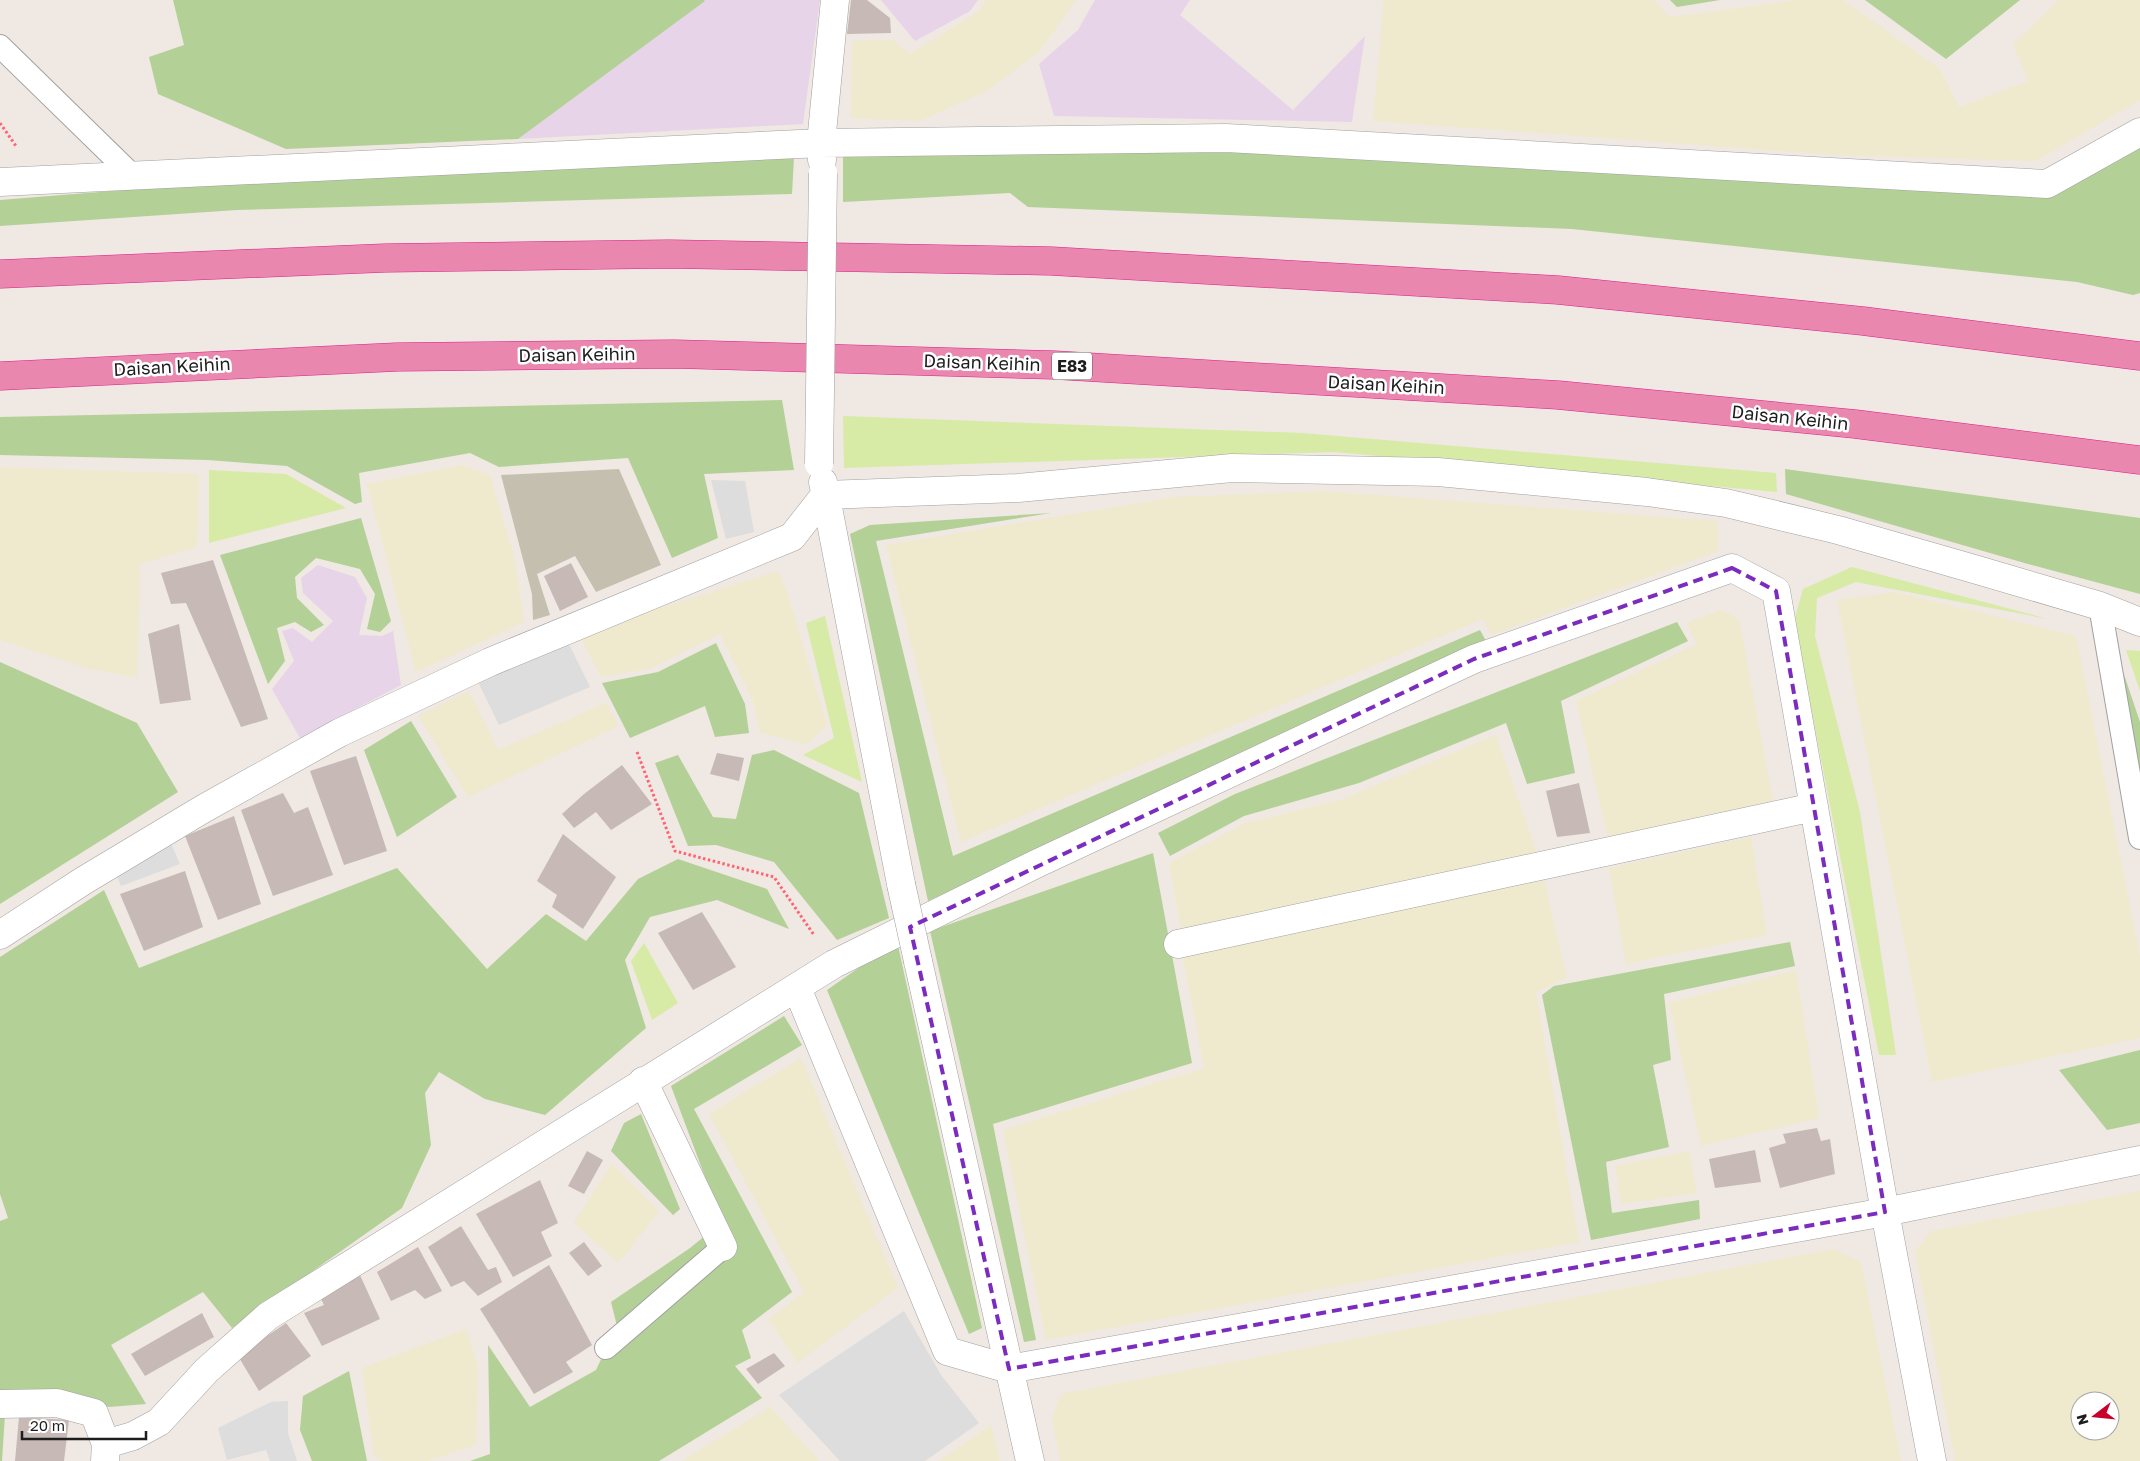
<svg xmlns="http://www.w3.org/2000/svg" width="2140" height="1461" font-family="'Golos Text',sans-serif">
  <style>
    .industrial { fill: #e8d4e8 }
    .construction { fill: #c4bfae }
    .farmland { fill: #efeacd; fill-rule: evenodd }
    .grass { fill: #d7eba6 }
    .forest { fill: #b3d096 }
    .parking { fill: #ddd }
    .building { fill: #c7b9b6 }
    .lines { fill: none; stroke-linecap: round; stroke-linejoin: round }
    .lane-casing { stroke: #a1a1a1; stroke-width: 24 }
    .street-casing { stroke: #a1a1a1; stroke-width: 29 }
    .highway-casing { stroke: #df1e8a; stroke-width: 29 }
    .path { stroke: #ff6475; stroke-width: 3; stroke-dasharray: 2.5 2.5; stroke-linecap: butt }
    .lane { stroke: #fff; stroke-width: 22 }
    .street { stroke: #fff; stroke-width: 28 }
    .highway { stroke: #e987af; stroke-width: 28 }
    .street-bridge-casing { stroke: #a1a1a1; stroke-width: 29; stroke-linecap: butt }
    .street-bridge { stroke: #fff; stroke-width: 28 }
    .marked { fill: none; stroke: #7b2cbf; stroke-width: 4; stroke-dasharray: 10 6; stroke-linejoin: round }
    .labels { text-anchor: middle; stroke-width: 5; stroke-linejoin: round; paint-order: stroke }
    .shield { fill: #fff; stroke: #616161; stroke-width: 1 }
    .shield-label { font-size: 16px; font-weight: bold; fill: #1d1d1d }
    .street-label { font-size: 18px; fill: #1d1d1d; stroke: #fff }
  </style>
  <rect width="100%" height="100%" fill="#efe8e3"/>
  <!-- industrial -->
  <path class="industrial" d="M704,0H820L803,124L518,139Z
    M881,0H978L970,11L915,41Z
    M1095,0H1190L1180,15L1293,110L1365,36L1352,122L1054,116L1039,64L1078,30Z
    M318,565L355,577L367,598L359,635L382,636L393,631L401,685L300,738L272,689L294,661L282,631L293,628L312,642L333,621L303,593L301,578Z"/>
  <!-- construction -->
  <path class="construction" d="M619,469L661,565L596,592L575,556L537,574L550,615L533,620L532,594L501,475Z"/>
  <!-- farmland -->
  <path class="farmland" d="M986,0H1076L1039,52L987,91L920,121L851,118L852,41L893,40L910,54L979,11Z
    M1384,0H1654L1670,17L1799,0H1843L1940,69L1959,107L2028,81L2013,44L2059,0H2140V100L2036,161L1835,155L1373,121Z
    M462,465L490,475L515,560L524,622L416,672L367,484Z
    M0,467L199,474L197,547L140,564L137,677L90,669L0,640Z
    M1323,491L1718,521V551L1492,635L1482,619L961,842L886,545L1176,497Z
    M778,571L787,592L827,726L806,745L760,732L754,703L720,634L649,669L601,677L581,638L626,616L657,609Z
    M1895,592L2076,636L2140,957V1038L1932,1082L1837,600Z
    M1721,610L1739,619L1774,807L1609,842L1576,701L1697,644L1686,623Z
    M469,691L498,750L606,703L619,726L468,797L418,716Z
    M1496,735L1538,857L1182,934L1169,863L1246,823L1343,799Z
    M1751,837L1767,935L1626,964L1609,868Z
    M1543,877L1567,978L1536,992L1579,1242L1046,1340L1003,1130L1204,1068L1182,952Z
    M1796,970L1819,1118L1701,1146L1669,1003Z
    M801,1058L898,1288L797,1363L768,1319L804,1292L709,1114Z
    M1689,1151L1697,1193L1621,1204L1615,1166Z
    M612,1163L659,1212L618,1263L574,1223Z
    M2140,1191V1461H1955L1915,1251L1932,1231ZM2080,1401H2110V1431H2080Z
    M1833,1249L1861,1262L1901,1461H1060L1052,1417L1061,1394Z
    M466,1329L478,1367L476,1445L428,1461H382L374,1457L362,1368Z
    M770,1407L820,1461H682Z
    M991,1425L1000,1461H938Z"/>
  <!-- grass -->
  <path class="grass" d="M843,416L1302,433L1776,473L1777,492L1334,452L844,468Z
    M209,470L286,474L346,508L209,543Z
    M1852,567L2048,619L1856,582L1817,598L1815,636L1860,812L1896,1055H1879L1794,621L1803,589Z
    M825,616L862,782L803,755L834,738L806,623Z
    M2126,650L2140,651V691Z
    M644,943L678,1003L652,1020L631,961Z"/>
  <!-- forest -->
  <path class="forest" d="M173,0H704L705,1L518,139L286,149L158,94L149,57L184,45Z
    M1670,0H1720L1677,7Z
    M1865,0H2020L1946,59Z
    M2140,147V293L2133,295L2077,282L1572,229L1028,207L1010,193L843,202V157L1223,148L2050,197Z
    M794,157L792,194L237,210L0,226V200L224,182Z
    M782,400L794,470L704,474L718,538L672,558L628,458L499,467L470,453L359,473L362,502L355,504L287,466L208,460L0,455V417Z
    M1785,469L2140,518V594L2028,564L1786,494Z
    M1051,513L876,541L953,856L1480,630L1487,643L928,901L850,534L870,525Z
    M361,518L391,621L380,632L367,629L375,594L360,569L316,558L295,577L297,598L324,625L311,632L295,622L277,628L285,661L268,684L220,555Z
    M1677,622L1688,641L1561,701L1575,773L1527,784L1506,723L1359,783L1244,816L1170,856L1158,833L1235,794Z
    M716,643L745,704L749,733L715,737L705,706L630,738L602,683L658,672Z
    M2114,645L2140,722V783Z
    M0,662L137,723L178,792L0,904Z
    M411,721L457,797L397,837L364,750Z
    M774,750L859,793L889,918L837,940L774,862L716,845L688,846L655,763L678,755L713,817L736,819L752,755Z
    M1153,853L1192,1063L993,1124L1036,1340L1024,1342L930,931Z
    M678,859L767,889L789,929L717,900L650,917L625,960L646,1028L545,1115L485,1099L439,1072L425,1093L431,1145L402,1208L232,1328L203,1292L111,1345L146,1404L109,1407L50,1389L0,1396V1221L8,1218L0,1194V957L104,890L139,968L397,868L487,969L546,914L586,941L638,879Z
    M897,941L982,1328L969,1334L827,990Z
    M1790,942L1795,966L1664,994L1671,1060L1653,1065L1669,1147L1606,1162L1612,1213L1699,1200L1700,1219L1591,1240L1542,995L1554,986Z
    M784,1016L802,1045L694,1109L792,1292L742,1330L751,1358L735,1366L762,1398L659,1461H470L490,1454L488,1345L530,1407L596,1370L617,1326L611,1302L690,1248L722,1222L671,1086Z
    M2140,1050V1123L2107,1130L2059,1070Z
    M641,1114L680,1209L673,1215L611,1151L624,1123Z
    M349,1371L367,1461H312L300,1430L303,1396Z
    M0,1414H5L2,1461H0Z"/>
  <!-- parking -->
  <path class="parking" d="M711,480L745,481L754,532L726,539Z
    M568,642L590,687L499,725L478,682Z
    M170,841L180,864L121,886L115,871Z
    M904,1311L941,1375L979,1423L925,1461H840L779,1395Z
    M288,1401V1433L297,1461H270L266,1450L227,1460L218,1428L271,1402Z"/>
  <!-- building -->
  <path class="building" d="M851,0H867L890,18L891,33L847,34Z
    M213,560L268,719L241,727L186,603L171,604L161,573Z
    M571,563L588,597L560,611L544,576Z
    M179,624L191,700L160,704L148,634Z
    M717,753L744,758L739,781L710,774Z
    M356,756L387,851L344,865L310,771Z
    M622,765L652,804L611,830L596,812L574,828L562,814L584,794Z
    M1579,783L1590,833L1557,837L1546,791Z
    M283,793L294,813L308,807L333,875L273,896L241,810Z
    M234,816L261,904L218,920L185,836Z
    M563,834L616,877L583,929L552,907L557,895L537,881Z
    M185,871L203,927L144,951L120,894Z
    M702,912L736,967L693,990L658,933Z
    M1817,1128L1821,1141L1830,1139L1835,1174L1780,1188L1769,1148L1786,1143L1783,1134Z
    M1755,1150L1761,1182L1715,1188L1709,1159Z
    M587,1151L603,1160L584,1194L568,1186Z
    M540,1180L558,1223L541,1232L552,1256L513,1277L476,1214Z
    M461,1226L488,1270L496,1267L502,1282L478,1296L464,1281L451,1287L428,1247Z
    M584,1242L602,1266L588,1276L569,1253Z
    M418,1247L442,1291L425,1299L415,1290L391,1301L377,1272Z
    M549,1265L592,1345L566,1362L573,1372L534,1394L480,1309Z
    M359,1273L380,1319L322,1346L304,1313L324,1305L319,1295Z
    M202,1313L214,1337L145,1376L131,1354Z
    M286,1323L311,1356L259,1391L238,1356Z
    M774,1353L785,1366L758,1384L746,1369Z
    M19,1417L69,1420L64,1461H15Z"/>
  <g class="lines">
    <defs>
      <path id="lane" d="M0,46L132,175
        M2100,606L2140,838
        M606,1348L723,1247"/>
      <path id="street" d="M822,160L821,143L835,0
        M0,182L821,143L1226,138L2047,184L2140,132
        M823,482L901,884
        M0,935L83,881L203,809L339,733L490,662L792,537L825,495L1018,488L1232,468L1438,472L1647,492L1726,503L1838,530L1974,569L2100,606L2140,622
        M1178,944L1814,807
        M918,961L1030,1461
        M797,988L947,1351L1009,1369L1885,1212L2140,1160
        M643,1081L723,1247
        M0,1404L57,1403L94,1413L106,1444L105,1461
        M106,1444L133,1436L159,1422L207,1370L268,1316L834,964L1036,864L1474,659L1732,568L1776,591L1885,1212L1932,1461"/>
      <path id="highway" d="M0,274L385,258L669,254L1051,261L1558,290L1863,321L2140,356
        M0,376L397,357L674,354L1054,365L1558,395L1855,424L2140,460"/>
    </defs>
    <!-- lane casing -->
    <use href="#lane" class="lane-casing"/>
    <!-- street casing -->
    <use href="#street" class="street-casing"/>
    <!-- highway casing -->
    <use href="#highway" class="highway-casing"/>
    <!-- path -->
    <path class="path" d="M0,123L16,146
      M637,752L675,851L774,877L814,935"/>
    <!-- lane -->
    <use href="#lane" class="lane"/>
    <!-- street -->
    <use href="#street" class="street"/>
    <!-- highway -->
    <use href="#highway" class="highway"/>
    <defs>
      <path id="street-bridge" d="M819,464L823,173
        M901,884L918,961"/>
    </defs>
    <!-- street-bridge casing -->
    <use href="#street-bridge" class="street-bridge-casing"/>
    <!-- street-bridge -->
    <use href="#street-bridge" class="street-bridge"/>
  </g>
  <!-- marked area -->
  <path class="marked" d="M1732,568L1776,591L1885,1212L1009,1369L910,927L1474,659Z"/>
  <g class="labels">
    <!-- shield labels -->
    <rect class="shield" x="1052" y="352.5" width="40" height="27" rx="4"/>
    <g class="shield-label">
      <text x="1072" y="372">E83</text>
    </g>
    <!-- street labels -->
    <g class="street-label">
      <text transform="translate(577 355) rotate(-1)" y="6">Daisan Keihin</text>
      <text transform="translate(982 363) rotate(2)" y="6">Daisan Keihin</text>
      <text transform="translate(172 367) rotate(-3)" y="6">Daisan Keihin</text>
      <text transform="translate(1386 385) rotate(3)" y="6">Daisan Keihin</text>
      <text transform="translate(1790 418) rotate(6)" y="6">Daisan Keihin</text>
    </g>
  </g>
  <!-- north arrow -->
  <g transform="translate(2095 1416) rotate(254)"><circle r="24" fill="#ffffff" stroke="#a5a5a5"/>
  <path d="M0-4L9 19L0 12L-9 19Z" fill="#ca002c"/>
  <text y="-8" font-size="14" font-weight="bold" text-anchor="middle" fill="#1d1d1d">N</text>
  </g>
  <!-- scale -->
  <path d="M22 1431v8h124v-8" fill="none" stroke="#1d1d1d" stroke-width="2.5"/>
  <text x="30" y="1431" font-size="15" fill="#1d1d1d" stroke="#ffffff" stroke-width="4" paint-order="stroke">20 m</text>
</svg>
